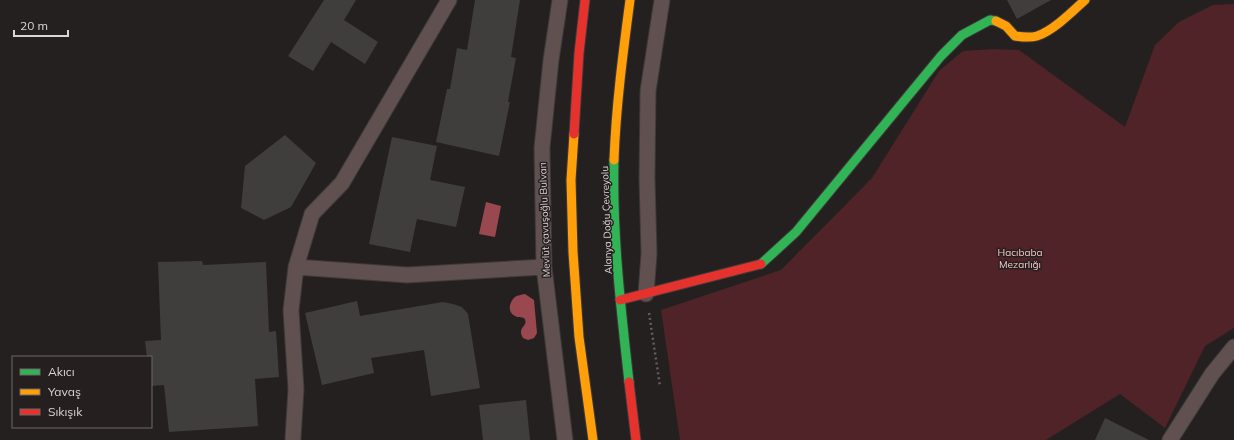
<svg xmlns="http://www.w3.org/2000/svg" width="1234" height="440" font-family="Mulish,sans-serif">
  <style>
    .green { fill: #4f2327 }
    .water { fill: #994850 }
    .building { fill: #403d3d }
    .lines { fill: none; stroke-linecap: round; stroke-linejoin: round }
    .street-casing { stroke: #3e3a3a; stroke-width: 17 }
    .fast-casing { stroke: #3e3a3a; stroke-width: 11 }
    .slow-casing { stroke: #3e3a3a; stroke-width: 11 }
    .jam-casing { stroke: #3e3a3a; stroke-width: 11 }
    .path { stroke: #675c5c; stroke-width: 2.5; stroke-dasharray: 2 3; stroke-linecap: butt }
    .street { stroke: #605050; stroke-width: 15 }
    .fast { stroke: #30b455; stroke-width: 9 }
    .slow { stroke: #ff9f0a; stroke-width: 9 }
    .jam { stroke: #e5322d; stroke-width: 9 }
    .labels { text-anchor: middle; stroke-width: 3; stroke-linejoin: round; paint-order: stroke }
    .street-label { font-size: 10px; fill: #dbd6d6; stroke: #261f1f }
    .park-label { font-size: 10px; fill: #fbc8ca; stroke: #261f1f }
  </style>
  <rect width="100%" height="100%" fill="#252020"/>
  <!-- green -->
  <path class="green" d="M1234,4V328L1205,346L1165,428L1120,394L1046,440H680L661,310L781,270L872,178L939,71L963,51L994,49L1019,50L1125,127L1155,45L1179,22L1213,5Z"/>
  <!-- water -->
  <path class="water" d="M486,202L501,206L495,237L479,234Z
    M525,294L534,300L537,333L534,338L528,340L523,338C516,327 530,326 524,318C521,317 518,318 515,316C507,312 509,302 515,297C518,295 521,295 525,294Z"/>
  <!-- building -->
  <path class="building" d="M324,0H356L344,20L378,42L365,64L331,42L313,71L288,56Z
    M475,0H520L511,57L516,58L508,102H510L499,156L436,142L447,89H450L457,48L467,50Z
    M1007,0H1051L1017,19Z
    M285,135L316,163L291,207L264,220L241,208L245,166Z
    M392,137L437,146L430,180L465,187L456,227L417,219L410,252L369,244Z
    M202,261L203,265L266,262L269,332L276,331L279,377L255,379L258,426L169,432L164,385L151,386V357H147L145,341L161,340L158,262Z
    M357,301L360,316L443,302L453,304L462,307L468,314L480,388L431,396L424,350L371,358L374,373L322,385L305,313Z
    M526,400L530,440H483L479,405Z
    M1105,418L1149,440H1095Z"/>
  <g class="lines">
    <defs>
      <path id="street" d="M560,0L551,60L542,148L544,267L565,440
        M296,267L407,275L544,267
        M646,294L649,254L647,178L648,91L662,0
        M293,438L296,389L291,310L296,267L312,214L342,183L449,0
        M1170,440L1212,374L1234,347"/>
      <path id="fast" d="M614,160C612,234 621,309 629,382
        M761,264L796,232L941,56L962,35L990,20L996,21"/>
      <path id="slow" d="M996,21L1006,26L1015,36C1022,37 1030,38 1037,36C1053,31 1073,11 1085,0
        M574,134L571,180L573,252L579,337L593,440
        M614,160C616,106 623,53 630,0"/>
      <path id="jam" d="M574,134L579,53L585,0
        M620,300L761,264
        M629,382L636,440"/>
    </defs>
    <!-- street casing -->
    <use href="#street" class="street-casing"/>
    <!-- fast casing -->
    <use href="#fast" class="fast-casing"/>
    <!-- slow casing -->
    <use href="#slow" class="slow-casing"/>
    <!-- jam casing -->
    <use href="#jam" class="jam-casing"/>
    <!-- path -->
    <path class="path" d="M649,313L660,386"/>
    <!-- street -->
    <use href="#street" class="street"/>
    <!-- fast -->
    <use href="#fast" class="fast"/>
    <!-- slow -->
    <use href="#slow" class="slow"/>
    <!-- jam -->
    <use href="#jam" class="jam"/>
  </g>
  <g class="labels">
    <!-- street labels -->
    <g class="street-label">
      <text transform="translate(544 220) rotate(-92)" y="4">Mevlüt çavuşoğlu Bulvarı</text>
      <text transform="translate(606 220) rotate(-92)" y="4">Alanya Doğu Çevreyolu</text>
    </g>
    <!-- park labels -->
    <g class="park-label">
      <text x="1020" y="256">Hacıbaba<tspan x="1020" dy="12">Mezarlığı</tspan></text>
    </g>
  </g>
  <!-- legend -->
  <rect x="12" y="356" width="140" height="72" fill="#261f1f" stroke="#6e6868"/>
  <rect x="20" y="369" width="20" height="6" fill="#30b455" stroke="#6e6868"/>
  <text x="48" y="376" font-size="12" fill="#dbd6d6">Akıcı</text>
  <rect x="20" y="389" width="20" height="6" fill="#ff9f0a" stroke="#6e6868"/>
  <text x="48" y="396" font-size="12" fill="#dbd6d6">Yavaş</text>
  <rect x="20" y="409" width="20" height="6" fill="#e5322d" stroke="#6e6868"/>
  <text x="48" y="416" font-size="12" fill="#dbd6d6">Sıkışık</text>
  <!-- scale -->
  <path d="M14 30v6h54v-6" fill="none" stroke="#dbd6d6" stroke-width="2"/>
  <text x="20" y="30" font-size="12" fill="#dbd6d6" stroke="#261f1f" stroke-width="3" paint-order="stroke">20 m</text>
</svg>
